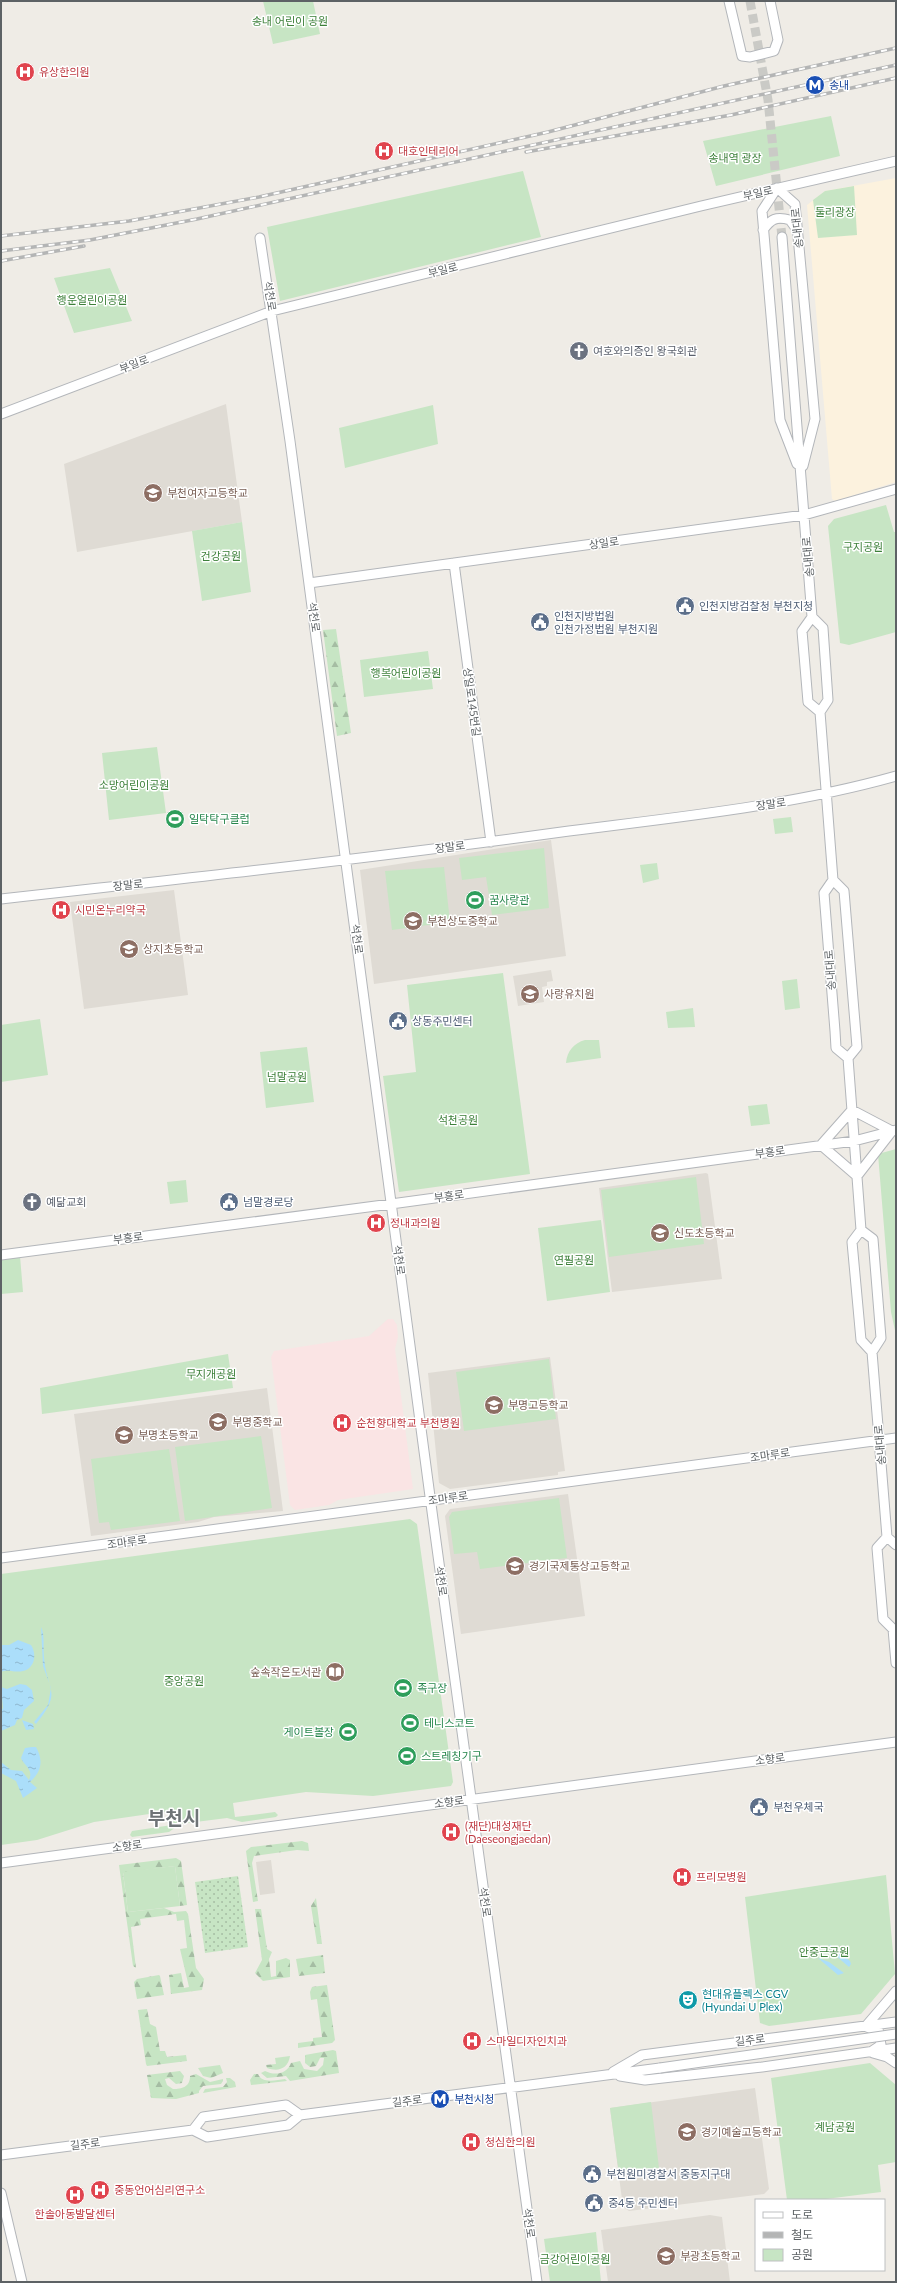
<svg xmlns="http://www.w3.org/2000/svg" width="897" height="2283" font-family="Lato,'Noto Sans KR',sans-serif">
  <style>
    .commercial { fill: #fcf2de }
    .education { fill: #dfdbd4 }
    .medical { fill: #fae4e4 }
    .grass { fill: url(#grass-dots) }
    .forest { fill: url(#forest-firs) }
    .park { fill: #c7e5c4 }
    .water { fill: url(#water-ripples) }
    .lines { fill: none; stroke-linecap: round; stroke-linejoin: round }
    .minor-tunnel { stroke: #cacac6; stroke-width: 9; stroke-dasharray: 9 4.5; stroke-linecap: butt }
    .minor-casing { stroke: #b3b6ba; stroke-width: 11 }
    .minor { stroke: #fff; stroke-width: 9 }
    .rail-casing { stroke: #b4b5b5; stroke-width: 3.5 }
    .rail { stroke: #fff; stroke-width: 2; stroke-dasharray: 6; stroke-linecap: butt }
    .minor-bridge-casing { stroke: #b3b6ba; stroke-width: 11; stroke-linecap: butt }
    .minor-bridge { stroke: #fff; stroke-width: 9 }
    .labels { text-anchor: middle; stroke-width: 3; stroke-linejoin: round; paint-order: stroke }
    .park-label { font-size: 11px; fill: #3d803a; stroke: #fff }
    .health-label { font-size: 11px; fill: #be3a42; stroke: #fff; text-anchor: start }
    .transit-label { font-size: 11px; fill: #164399; stroke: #fff; text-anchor: start }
    .street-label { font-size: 11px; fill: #5d6265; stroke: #fff }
    .worship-label { font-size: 11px; fill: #5b616d; stroke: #fff; text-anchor: start }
    .education-label { font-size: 11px; fill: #785e54; stroke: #fff; text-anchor: start }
    .service-label { font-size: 11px; fill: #4e5e75; stroke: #fff; text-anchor: start }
    .leisure-label { font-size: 11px; fill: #27864d; stroke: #fff; text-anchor: start }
    .culture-label { font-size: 11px; fill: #0d838f; stroke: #fff; text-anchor: start }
    .town-label { font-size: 19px; font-weight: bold; fill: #6f7477; stroke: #fff }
  </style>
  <defs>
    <pattern id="grass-dots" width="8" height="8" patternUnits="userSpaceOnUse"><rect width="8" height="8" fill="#c7e5c4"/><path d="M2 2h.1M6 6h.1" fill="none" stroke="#a5bda3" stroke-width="1.8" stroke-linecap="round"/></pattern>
    <pattern id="forest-firs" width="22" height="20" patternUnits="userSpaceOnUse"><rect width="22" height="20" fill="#c7e5c4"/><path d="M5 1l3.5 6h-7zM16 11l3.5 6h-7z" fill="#a5bda3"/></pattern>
    <pattern id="water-ripples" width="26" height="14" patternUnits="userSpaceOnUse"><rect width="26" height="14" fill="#abdefa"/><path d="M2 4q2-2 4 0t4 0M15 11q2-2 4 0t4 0" fill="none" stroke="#8eb7ce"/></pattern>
  </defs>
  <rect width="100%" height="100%" fill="#efece6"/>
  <!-- commercial -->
  <path class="commercial" d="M896,178V482L835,501L832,499L807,205L825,191Z"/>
  <!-- education -->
  <path class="education" d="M226,404L242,522L77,552L64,464Z
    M551,840L566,956L374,984L360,870Z
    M174,890L188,995L84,1009L70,902Z
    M551,970L553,981L547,982V986L542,987L544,1002L518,1006L513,976Z
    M706,1173L708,1174L722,1279L612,1292L599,1188Z
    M550,1357L565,1471L558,1472V1475L450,1489L439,1483L428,1373Z
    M267,1388L283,1511L214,1517L198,1522L91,1536L74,1414Z
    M568,1494L585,1616L461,1634L445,1516L450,1509Z
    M271,1860L275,1893L260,1895L256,1862Z
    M755,2088L769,2189L764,2194L629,2211L623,2207L610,2108Z
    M710,2215L722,2217L730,2282H608L601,2230Z"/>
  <!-- medical -->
  <path class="medical" d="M388,1319H393L397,1325L398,1337L395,1349L413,1489L338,1500L329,1505L295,1510L290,1505L271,1357L274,1351L369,1336Z"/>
  <!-- grass -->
  <path class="grass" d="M238,1876L248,1947L205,1953L195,1882Z"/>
  <!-- forest -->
  <path class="forest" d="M336,629L351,733L337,736L323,630Z
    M302,1841L308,1843L309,1851L297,1850L254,1856L252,1863L258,1901L253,1902L246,1851L251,1847Z
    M176,1858L181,1861L187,1905L180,1906L175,1866L123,1873L128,1912L164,1908L174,1912L186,1911L188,1914L196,1968L204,1979L202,1990L171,1994L169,1975L181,1973L184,1988L189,1987L180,1949L187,1948L184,1920L177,1921L176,1914L140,1919L141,1925L131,1927L136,1968L133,1966L119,1865Z
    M316,1898L322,1944H317L311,1906Z
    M255,1909H261L267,1949L272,1952L269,1959L271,1977L276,1976V1961L286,1958L290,1960V1977L263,1981L255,1973L262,1960Z
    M323,1955L325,1973L299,1976L296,1959Z
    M159,1975L160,1976L164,1995L137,1999L134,1982L137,1979Z
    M327,1985L335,2040L332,2043L298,2048V2043L313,2041V2038L322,2037L317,1999L311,2000L310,1992L312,1987Z
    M147,2009L150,2024L156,2027L160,2051H165L167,2057L186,2055L187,2061L147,2066L146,2064L138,2010Z
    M333,2050L336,2051L339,2073L290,2081L286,2076L267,2078L261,2073L265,2071C275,2076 287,2074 291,2063L300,2061L304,2069L317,2071L323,2065L324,2058H320L316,2066L310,2067L305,2063V2055Z
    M290,2056C288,2069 278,2072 267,2068L266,2065L276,2064L275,2058Z
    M220,2065L223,2073L211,2078L203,2076L198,2068Z
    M180,2071L184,2076L182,2083L176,2084L169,2078L165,2079L167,2085L173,2089C182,2089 190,2087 190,2076L196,2074L210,2082L223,2079V2081L221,2084L203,2086L199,2091V2093L176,2099L151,2098L147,2075Z
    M254,2074H258C262,2084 276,2080 285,2079L287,2081L251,2085L250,2080Z
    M226,2078H230L235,2082L236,2087L203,2093L205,2089L223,2087L227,2082Z"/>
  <!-- park -->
  <path class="park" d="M263,1H313L320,34L273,44Z
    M831,116L840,156L716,186L703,141Z
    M523,171L541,237L280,301L267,227Z
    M854,186L857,235L818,238L813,200L825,191Z
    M110,268L132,321L74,333L54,278Z
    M433,405L438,444L345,468L339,428Z
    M886,505L894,532H896V632L849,645L840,643L828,526L834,519Z
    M242,522L251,592L202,601L192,531Z
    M428,651L433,689L364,697L360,660Z
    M157,747L166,813L109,820L102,753Z
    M791,817L793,832L775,834L773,819Z
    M544,848L549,908L492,915L486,877L462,880L459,858Z
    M657,863L659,879L643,883L640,865Z
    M444,867L450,922L392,930L385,871Z
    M503,973L530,1174L399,1192L383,1076L416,1072L407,985Z
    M797,979L800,1008L785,1010L782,981Z
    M693,1008L695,1027L668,1028L666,1012Z
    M40,1019L48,1075L1,1082V1025Z
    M585,1040H599L601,1058L566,1063C567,1051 574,1043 585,1040Z
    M307,1047L314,1102L266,1108L260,1052Z
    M767,1104L770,1124L751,1126L748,1106Z
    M896,1149V1335L891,1312L878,1154Z
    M696,1177L704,1244L609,1257L601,1190Z
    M186,1180L188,1202L170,1204L167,1182Z
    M601,1220L610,1292L547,1301L538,1228Z
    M20,1256L23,1292L1,1294V1258Z
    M228,1354L233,1388L42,1414L40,1388Z
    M549,1359L556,1419L464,1431L456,1372Z
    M261,1436L272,1508L185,1521L175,1447Z
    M169,1449L180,1521L111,1530L109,1522L99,1523L91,1459Z
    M559,1498L567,1558L480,1569L477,1552L454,1554L449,1517L452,1512Z
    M410,1519L417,1524L453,1782L451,1786L373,1796L306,1792L233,1803L235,1817L275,1812L278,1815L276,1817L242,1822L227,1818L180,1824L169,1832L132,1837L130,1835L132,1831L172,1825L170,1811L94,1822L37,1840L1,1845V1574Z
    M175,1866L180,1906L128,1912L123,1872Z
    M886,1875L895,1974L861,2014L769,2026L760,2023L745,1897Z
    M870,2063L896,2085V2162L878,2165L881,2192L818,2200H787L771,2078Z
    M651,2102L659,2168L619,2174L610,2108Z
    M596,2232L601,2282H550L544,2239Z"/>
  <!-- water -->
  <path class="water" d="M41,1627C45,1635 43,1648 44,1657C47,1693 63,1690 36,1724L34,1722L48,1705L51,1688L43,1666Z
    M18,1640L31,1645C37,1654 35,1668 23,1671C15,1673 9,1669 1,1672V1645H9Z
    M20,1684L26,1685L32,1690L34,1701L24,1710L22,1718L17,1720L15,1725L1,1731V1711L3,1708L1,1687L7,1689Z
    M22,1720L33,1724L34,1729L26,1730Z
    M32,1747H36C44,1761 41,1772 30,1782L37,1788L23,1798L16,1781L1,1773V1762L11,1770L22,1771L29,1780C34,1769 24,1766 21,1758L25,1748Z
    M829,1944L850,1961L851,1964L849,1967L835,1955Z
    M818,1958L829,1962L844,1973L838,1975Z"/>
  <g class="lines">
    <!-- minor-tunnel -->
    <path class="minor-tunnel" d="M750,1L768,100L782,237"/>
    <defs>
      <path id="minor" d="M729,1L742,56L750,57L774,51L778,40L770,1
        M777,188L795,204L815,419L803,466
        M777,188L762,211L780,420L797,464
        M763,230C771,219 776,216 790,220L798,231
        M782,237L812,617L823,628L828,700L820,712L833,880L844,891L857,1047L848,1058L861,1230L852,1242L861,1340L872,1352
        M260,238L290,441L433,1519L537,2282
        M1,414L272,311L701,206L896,161
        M454,563L491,842
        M309,583L804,515L896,489
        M812,617L802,631L808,702L820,712
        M833,880L824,893L835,1031L836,1048L848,1058
        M1,899C191,878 380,857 569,831C679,817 789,806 896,776
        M852,1110L892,1131
        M821,1145L857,1176L892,1131
        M821,1145L852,1110
        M861,1230L873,1239L881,1338L872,1352L887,1537L877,1548L883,1619L893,1629L896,1663
        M1,1255L391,1204L854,1141L896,1130
        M887,1537L896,1545
        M1,1558L896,1438
        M1,1863L896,1742
        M866,2026L896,1991
        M867,2027L879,2032L881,2045L872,2051
        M873,2053L887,2057L896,2063
        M613,2072L642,2055L896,2022
        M620,2076L645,2080L762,2067L896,2048
        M193,2130L203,2117L286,2105L300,2115
        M1,2155L193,2130L207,2137L288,2125L300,2115L660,2068
        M1,2193L22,2282"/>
    </defs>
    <!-- minor casing -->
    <use href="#minor" class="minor-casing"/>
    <!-- minor -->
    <use href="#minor" class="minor"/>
    <defs>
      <path id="rail" d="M526,152L731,115L896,78
        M1,236L129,221L259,197L548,132L724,86L896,48
        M1,251L90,240L197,219L896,65
        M1,261L84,246"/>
    </defs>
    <!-- rail casing -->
    <use href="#rail" class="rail-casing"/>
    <!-- rail -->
    <use href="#rail" class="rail"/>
    <defs>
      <path id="minor-bridge" d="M660,2068L896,2034"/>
    </defs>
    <!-- minor-bridge casing -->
    <use href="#minor-bridge" class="minor-bridge-casing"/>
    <!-- minor-bridge -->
    <use href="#minor-bridge" class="minor-bridge"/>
  </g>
  <!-- icons -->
  <defs>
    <symbol id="hospital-disc" viewBox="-11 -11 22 22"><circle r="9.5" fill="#e0444e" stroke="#fff"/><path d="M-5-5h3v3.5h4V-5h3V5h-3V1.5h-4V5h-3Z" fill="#fff"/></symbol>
    <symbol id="metro-disc" viewBox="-11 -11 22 22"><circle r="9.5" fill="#1a4fb4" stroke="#fff"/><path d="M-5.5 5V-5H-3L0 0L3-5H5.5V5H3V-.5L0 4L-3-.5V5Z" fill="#fff"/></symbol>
    <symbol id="church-disc" viewBox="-11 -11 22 22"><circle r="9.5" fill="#6b7280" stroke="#fff"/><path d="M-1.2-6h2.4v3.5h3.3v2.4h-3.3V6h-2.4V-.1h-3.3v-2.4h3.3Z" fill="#fff"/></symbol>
    <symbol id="school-disc" viewBox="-11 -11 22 22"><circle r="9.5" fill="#8d6e63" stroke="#fff"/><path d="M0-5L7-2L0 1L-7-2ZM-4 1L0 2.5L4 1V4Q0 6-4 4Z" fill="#fff"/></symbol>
    <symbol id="civic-disc" viewBox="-11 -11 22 22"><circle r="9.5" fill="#5c6f8a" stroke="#fff"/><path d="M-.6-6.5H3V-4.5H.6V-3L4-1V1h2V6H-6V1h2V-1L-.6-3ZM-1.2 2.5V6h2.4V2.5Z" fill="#fff"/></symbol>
    <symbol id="stadium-disc" viewBox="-11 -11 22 22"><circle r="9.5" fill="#2e9e5b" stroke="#fff"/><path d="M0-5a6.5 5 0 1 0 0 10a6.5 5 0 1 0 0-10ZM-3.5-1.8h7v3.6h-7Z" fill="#fff"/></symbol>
    <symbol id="library-disc" viewBox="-11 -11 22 22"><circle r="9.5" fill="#8d6e63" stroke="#fff"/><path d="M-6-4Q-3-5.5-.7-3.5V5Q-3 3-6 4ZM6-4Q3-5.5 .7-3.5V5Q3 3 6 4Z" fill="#fff"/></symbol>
    <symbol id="theatre-disc" viewBox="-11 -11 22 22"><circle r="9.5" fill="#0f9aa8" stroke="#fff"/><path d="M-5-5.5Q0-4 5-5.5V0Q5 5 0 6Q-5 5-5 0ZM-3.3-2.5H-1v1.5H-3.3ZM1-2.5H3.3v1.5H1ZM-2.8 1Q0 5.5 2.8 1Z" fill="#fff"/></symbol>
  </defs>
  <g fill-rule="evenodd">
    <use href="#hospital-disc" x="14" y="61" width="22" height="22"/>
    <use href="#metro-disc" x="804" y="74" width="22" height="22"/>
    <use href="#hospital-disc" x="373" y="140" width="22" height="22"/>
    <use href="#church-disc" x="568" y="340" width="22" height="22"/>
    <use href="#school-disc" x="142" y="482" width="22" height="22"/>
    <use href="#civic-disc" x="674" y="595" width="22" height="22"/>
    <use href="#civic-disc" x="529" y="611" width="22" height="22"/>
    <use href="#stadium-disc" x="164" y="808" width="22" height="22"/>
    <use href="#stadium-disc" x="464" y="889" width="22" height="22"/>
    <use href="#hospital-disc" x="50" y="899" width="22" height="22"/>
    <use href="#school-disc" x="402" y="910" width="22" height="22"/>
    <use href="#school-disc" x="118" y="938" width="22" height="22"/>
    <use href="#school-disc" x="519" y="983" width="22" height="22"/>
    <use href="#civic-disc" x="387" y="1010" width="22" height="22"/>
    <use href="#church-disc" x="21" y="1191" width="22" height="22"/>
    <use href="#civic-disc" x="218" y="1191" width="22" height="22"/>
    <use href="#hospital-disc" x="365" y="1212" width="22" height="22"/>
    <use href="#school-disc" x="649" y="1222" width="22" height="22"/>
    <use href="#school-disc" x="483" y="1394" width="22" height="22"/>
    <use href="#school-disc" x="207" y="1411" width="22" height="22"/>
    <use href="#hospital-disc" x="331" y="1412" width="22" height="22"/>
    <use href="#school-disc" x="113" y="1424" width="22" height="22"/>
    <use href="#school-disc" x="504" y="1555" width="22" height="22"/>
    <use href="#library-disc" x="324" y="1661" width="22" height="22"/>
    <use href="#stadium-disc" x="392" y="1677" width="22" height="22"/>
    <use href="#stadium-disc" x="399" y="1712" width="22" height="22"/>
    <use href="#stadium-disc" x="337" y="1721" width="22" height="22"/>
    <use href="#stadium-disc" x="396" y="1745" width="22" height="22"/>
    <use href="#civic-disc" x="748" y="1796" width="22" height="22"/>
    <use href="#hospital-disc" x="440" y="1821" width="22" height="22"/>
    <use href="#hospital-disc" x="671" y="1866" width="22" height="22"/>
    <use href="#theatre-disc" x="677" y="1989" width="22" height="22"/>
    <use href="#hospital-disc" x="461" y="2030" width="22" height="22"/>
    <use href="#metro-disc" x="429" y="2088" width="22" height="22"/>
    <use href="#school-disc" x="676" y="2121" width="22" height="22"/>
    <use href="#hospital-disc" x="460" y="2131" width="22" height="22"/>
    <use href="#civic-disc" x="581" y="2163" width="22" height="22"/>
    <use href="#hospital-disc" x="89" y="2179" width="22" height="22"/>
    <use href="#hospital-disc" x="64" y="2184" width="22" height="22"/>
    <use href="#civic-disc" x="583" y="2192" width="22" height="22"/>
    <use href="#school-disc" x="655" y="2245" width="22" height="22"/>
  </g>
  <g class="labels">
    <!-- park labels -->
    <g class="park-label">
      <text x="290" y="25">송내 어린이 공원</text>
      <text x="735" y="162">송내역 광장</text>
      <text x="835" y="216">둘리광장</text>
      <text x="92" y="304">행운얼린이공원</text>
      <text x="863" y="551">구지공원</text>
      <text x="221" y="560">건강공원</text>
      <text x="406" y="677">행복어린이공원</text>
      <text x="134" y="789">소망어린이공원</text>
      <text x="287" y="1081">넘말공원</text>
      <text x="458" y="1124">석천공원</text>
      <text x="574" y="1264">연필공원</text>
      <text x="211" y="1378">무지개공원</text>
      <text x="184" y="1685">중앙공원</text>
      <text x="824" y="1956">안중근공원</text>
      <text x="835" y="2131">계남공원</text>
      <text x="575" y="2263">금강어린이공원</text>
    </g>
    <!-- health labels -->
    <g class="health-label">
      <text x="39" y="76">유상한의원</text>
      <text x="398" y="155">대호인테리어</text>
      <text x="75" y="914">시민온누리약국</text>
      <text x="390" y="1227">정내과의원</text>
      <text x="356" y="1427">순천향대학교 부천병원</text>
      <text x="465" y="1830">(재단)대성재단<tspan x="465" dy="13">(Daeseongjaedan)</tspan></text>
      <text x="696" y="1881">프리모병원</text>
      <text x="486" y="2045">스마일디자인치과</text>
      <text x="485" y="2146">청심한의원</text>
      <text x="114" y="2194">중동언어심리연구소</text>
      <text x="75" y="2218" text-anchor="middle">한솔아동발달센터</text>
    </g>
    <!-- transit labels -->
    <g class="transit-label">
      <text x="829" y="89">송내</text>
      <text x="454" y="2103">부천시청</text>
    </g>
    <!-- street labels -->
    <g class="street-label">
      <text transform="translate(758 193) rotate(-13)" y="4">부일로</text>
      <text transform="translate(797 228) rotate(-96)" y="4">송내대로</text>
      <text transform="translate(443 270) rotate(-14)" y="4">부일로</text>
      <text transform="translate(270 296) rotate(81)" y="4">석천로</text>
      <text transform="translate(134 364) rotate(-21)" y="4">부일로</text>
      <text transform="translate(604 543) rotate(-8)" y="4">상일로</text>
      <text transform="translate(808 557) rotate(-95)" y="4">송내대로</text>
      <text transform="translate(314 617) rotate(82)" y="4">석천로</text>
      <text transform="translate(472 702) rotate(82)" y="4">상일로145번길</text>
      <text transform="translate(771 804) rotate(-8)" y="4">장말로</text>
      <text transform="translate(450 847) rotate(-7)" y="4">장말로</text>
      <text transform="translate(128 885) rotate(-6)" y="4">장말로</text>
      <text transform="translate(357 939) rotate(83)" y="4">석천로</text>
      <text transform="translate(830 970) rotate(-94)" y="4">송내대로</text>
      <text transform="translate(770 1152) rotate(-8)" y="4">부흥로</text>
      <text transform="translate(449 1196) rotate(-8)" y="4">부흥로</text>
      <text transform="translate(128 1238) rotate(-7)" y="4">부흥로</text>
      <text transform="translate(399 1260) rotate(83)" y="4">석천로</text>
      <text transform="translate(880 1445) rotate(-95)" y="4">송내대로</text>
      <text transform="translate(770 1455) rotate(-8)" y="4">조마루로</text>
      <text transform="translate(448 1498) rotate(-8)" y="4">조마루로</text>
      <text transform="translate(127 1542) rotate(-8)" y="4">조마루로</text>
      <text transform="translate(441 1581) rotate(82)" y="4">석천로</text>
      <text transform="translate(770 1759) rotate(-8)" y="4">소향로</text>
      <text transform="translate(449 1802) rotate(-8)" y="4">소향로</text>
      <text transform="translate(127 1846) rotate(-8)" y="4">소향로</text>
      <text transform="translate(485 1902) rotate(82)" y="4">석천로</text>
      <text transform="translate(750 2040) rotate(-7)" y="4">길주로</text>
      <text transform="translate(407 2101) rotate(-7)" y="4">길주로</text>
      <text transform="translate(85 2144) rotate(-7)" y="4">길주로</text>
      <text transform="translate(529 2223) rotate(82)" y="4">석천로</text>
    </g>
    <!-- worship labels -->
    <g class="worship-label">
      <text x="593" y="355">여호와의증인 왕국회관</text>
      <text x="46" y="1206">예닮교회</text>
    </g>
    <!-- education labels -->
    <g class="education-label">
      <text x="167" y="497">부천여자고등학교</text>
      <text x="427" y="925">부천상도중학교</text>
      <text x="143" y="953">상지초등학교</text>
      <text x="544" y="998">사랑유치원</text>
      <text x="674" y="1237">신도초등학교</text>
      <text x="508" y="1409">부명고등학교</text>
      <text x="232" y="1426">부명중학교</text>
      <text x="138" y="1439">부명초등학교</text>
      <text x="529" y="1570">경기국제통상고등학교</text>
      <text x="321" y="1676" text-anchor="end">숲속작은도서관</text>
      <text x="701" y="2136">경기예술고등학교</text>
      <text x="680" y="2260">부광초등학교</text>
    </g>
    <!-- service labels -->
    <g class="service-label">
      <text x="699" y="610">인천지방검찰청 부천지청</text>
      <text x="554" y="620">인천지방법원<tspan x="554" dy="13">인천가정법원 부천지원</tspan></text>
      <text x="412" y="1025">상동주민센터</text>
      <text x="243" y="1206">넘말경로당</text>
      <text x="773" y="1811">부천우체국</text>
      <text x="606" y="2178">부천원미경찰서 중동지구대</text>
      <text x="608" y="2207">중4동 주민센터</text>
    </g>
    <!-- leisure labels -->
    <g class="leisure-label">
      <text x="189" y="823">일탁탁구클럽</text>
      <text x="489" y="904">꿈사랑관</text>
      <text x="417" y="1692">족구장</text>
      <text x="424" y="1727">테니스코트</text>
      <text x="334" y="1736" text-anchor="end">게이트볼장</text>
      <text x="421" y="1760">스트레칭기구</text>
    </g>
    <!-- culture labels -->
    <g class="culture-label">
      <text x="702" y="1998">현대유플렉스 CGV<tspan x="702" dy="13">(Hyundai U Plex)</tspan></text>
    </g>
    <!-- town labels -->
    <g class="town-label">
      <text x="174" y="1825">부천시</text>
    </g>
  </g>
  <!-- border -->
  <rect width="897" height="2283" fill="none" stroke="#5d6265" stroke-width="4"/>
  <!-- legend -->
  <rect x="755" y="2199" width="130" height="72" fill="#ffffff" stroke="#bec0c1"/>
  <rect x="763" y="2212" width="20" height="6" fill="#ffffff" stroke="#bec0c1"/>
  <text x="791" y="2219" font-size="12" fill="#5d6265">도로</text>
  <rect x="763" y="2232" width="20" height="6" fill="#b4b5b5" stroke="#bec0c1"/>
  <text x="791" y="2239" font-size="12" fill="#5d6265">철도</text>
  <rect x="763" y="2249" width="20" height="12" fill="#c7e5c4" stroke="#bec0c1"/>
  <text x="791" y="2259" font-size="12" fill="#5d6265">공원</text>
</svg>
